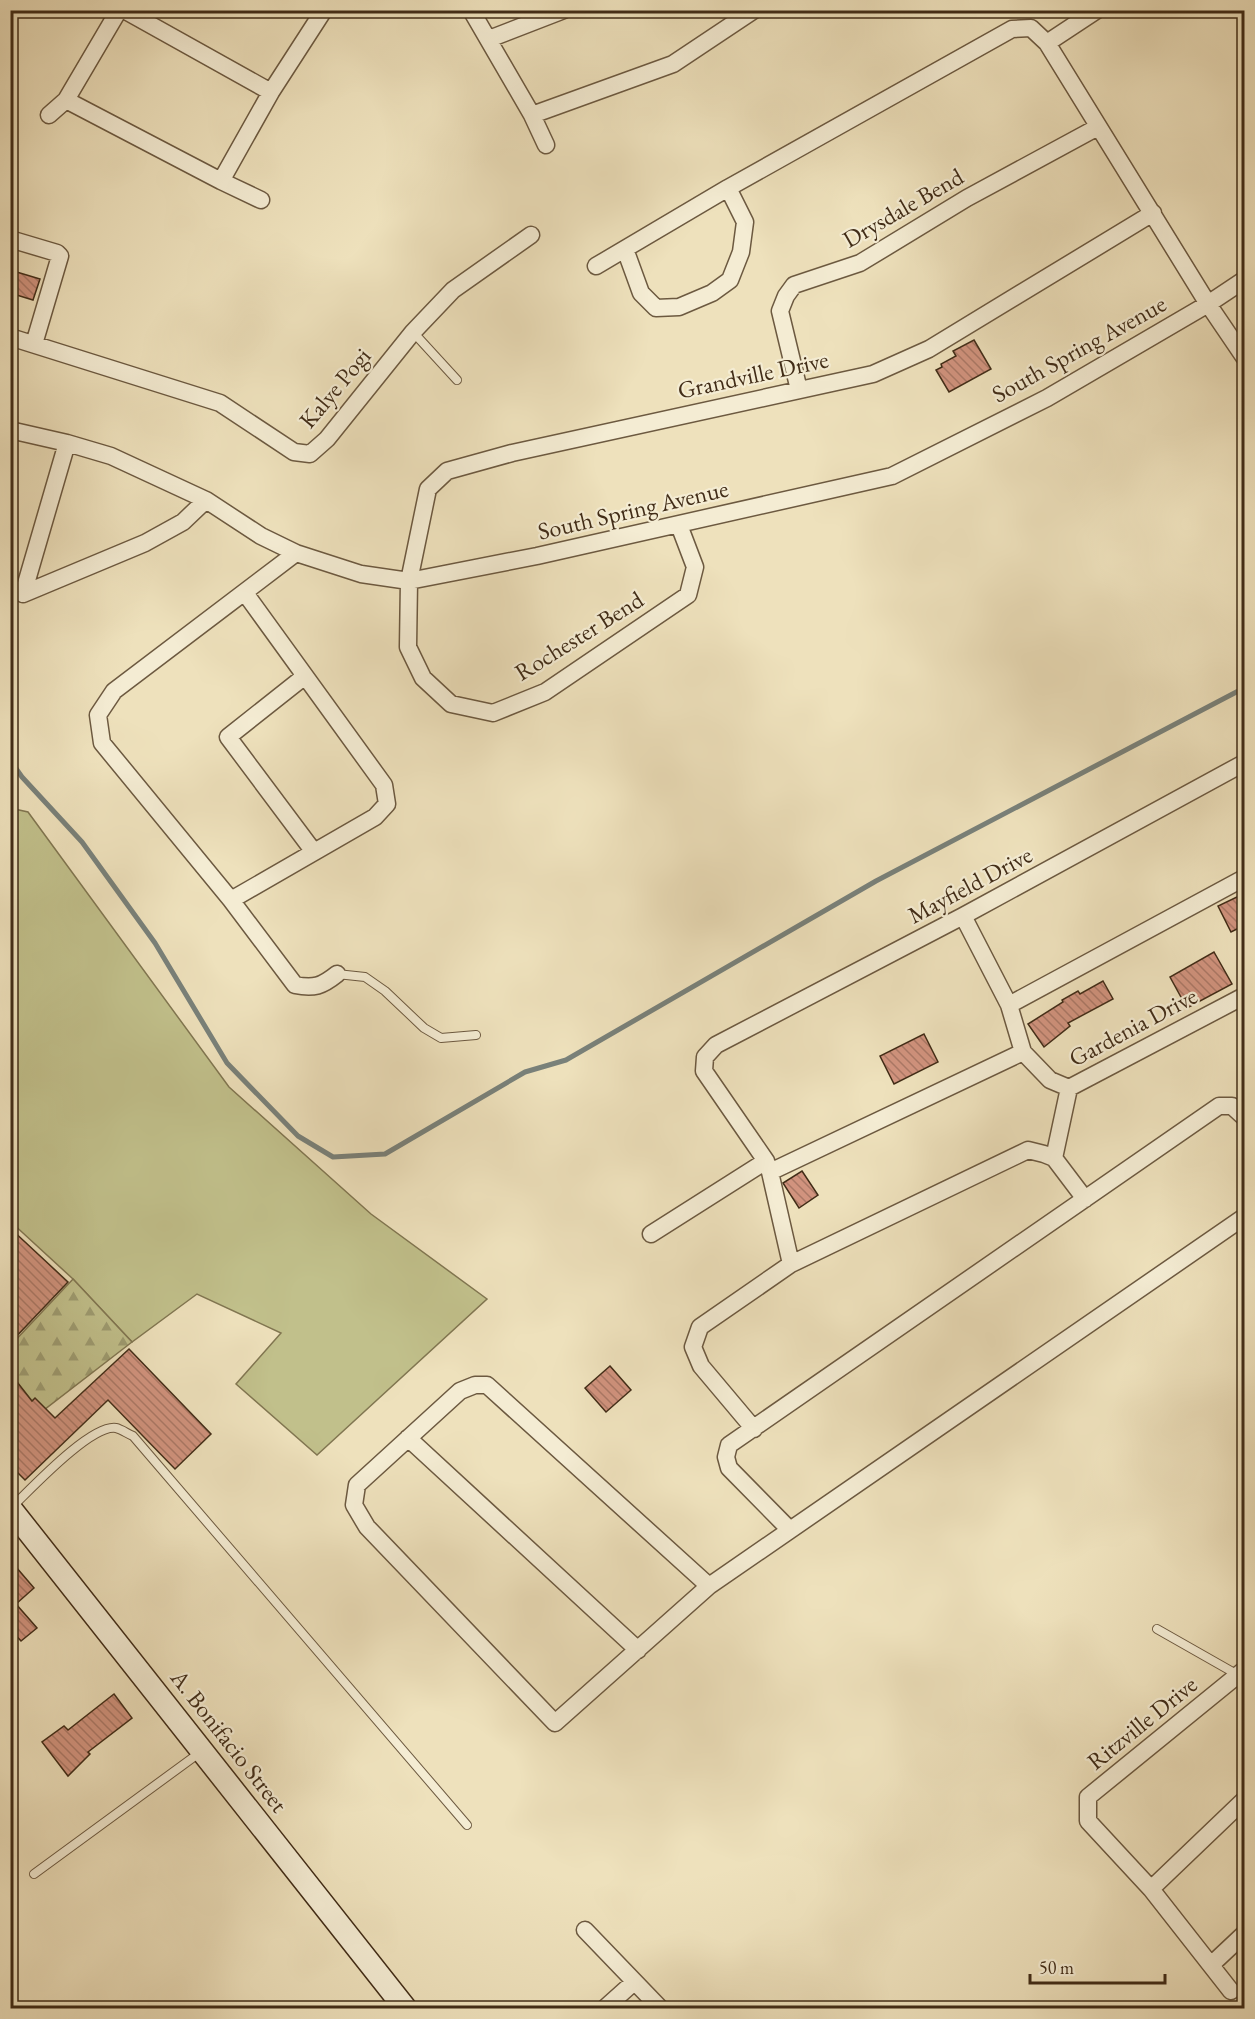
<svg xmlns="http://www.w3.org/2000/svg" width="1255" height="2019" font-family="'EB Garamond',serif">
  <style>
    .green { fill: #c1c08b; stroke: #817651; stroke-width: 1.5 }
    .forest { fill: url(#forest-firs); stroke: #817651; stroke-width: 1.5 }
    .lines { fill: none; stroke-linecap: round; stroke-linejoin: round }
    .stream { stroke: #79817a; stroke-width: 5 }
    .building { fill: url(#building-back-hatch); stroke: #412c17; stroke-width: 1.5 }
    .service-casing { stroke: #6c5940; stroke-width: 10 }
    .minor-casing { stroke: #6c5940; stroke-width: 19 }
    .secondary-casing { stroke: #412c17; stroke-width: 25 }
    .service { stroke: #f4ecd3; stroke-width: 8 }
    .minor { stroke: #f4ecd3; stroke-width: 16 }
    .secondary { stroke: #f4ecd3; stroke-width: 22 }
    .labels { text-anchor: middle; stroke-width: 4.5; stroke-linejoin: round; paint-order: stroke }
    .street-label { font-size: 24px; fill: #412c17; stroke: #f4ecd3 }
  </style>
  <defs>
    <pattern id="forest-firs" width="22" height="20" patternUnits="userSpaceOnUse" patternTransform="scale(1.5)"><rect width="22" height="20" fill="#c1c08b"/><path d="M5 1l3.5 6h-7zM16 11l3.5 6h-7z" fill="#9e9c71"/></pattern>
    <pattern id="building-back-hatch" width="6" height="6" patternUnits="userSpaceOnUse" patternTransform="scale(1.5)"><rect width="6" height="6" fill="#d1937e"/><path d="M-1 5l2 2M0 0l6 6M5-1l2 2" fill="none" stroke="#ab7866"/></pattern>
  </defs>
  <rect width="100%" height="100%" fill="#eee1bc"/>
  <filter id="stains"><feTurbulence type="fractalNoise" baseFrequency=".00333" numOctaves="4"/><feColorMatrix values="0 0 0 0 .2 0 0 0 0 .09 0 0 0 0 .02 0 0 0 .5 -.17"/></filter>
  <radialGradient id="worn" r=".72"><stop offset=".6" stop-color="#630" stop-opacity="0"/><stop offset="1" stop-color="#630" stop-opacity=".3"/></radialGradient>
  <!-- green -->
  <path class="green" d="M10,808L28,812L229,1087L371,1214L487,1299L317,1455L236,1384L281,1333L197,1294L132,1342L73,1279L11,1222Z"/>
  <!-- forest -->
  <path class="forest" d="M73,1279L132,1342L36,1416L11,1371L10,1346Z"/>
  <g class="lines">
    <!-- stream -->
    <path class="stream" d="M10,760L22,777L82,842L155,943L227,1063L298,1136L333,1157L385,1154L525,1072L566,1060L876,881L1244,688"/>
  </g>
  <!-- building -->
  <path class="building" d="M10,270L40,279L33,300L10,293Z
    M974,340L991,369L949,392L936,370L942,367L941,364L956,356L953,351Z
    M1239,896L1245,907V925L1231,932L1218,906Z
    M1214,952L1232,984L1187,1008L1170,977Z
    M1103,981L1113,999L1068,1023L1070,1026L1044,1047L1028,1024L1063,1002L1062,1000L1078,991L1080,994Z
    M924,1034L938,1062L894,1084L880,1056Z
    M802,1171L818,1195L799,1208L783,1183Z
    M10,1228L68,1282L10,1343Z
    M129,1349L211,1434L175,1469L108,1400L25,1480L10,1465V1373L32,1401L35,1398L55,1418Z
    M610,1366L631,1390L606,1412L585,1388Z
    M10,1560L34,1588L16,1604L37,1628L21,1641L10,1629Z
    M114,1694L132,1718L88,1752L90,1754L68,1776L42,1742L64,1726L68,1730Z"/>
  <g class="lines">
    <defs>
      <path id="service" d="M413,332L457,380
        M337,974L365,977L385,991L424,1028L441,1038L476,1035
        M11,1508C30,1490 91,1424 116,1428C121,1429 128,1434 133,1436L467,1825
        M1157,1629L1238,1675
        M34,1874L202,1751"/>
      <path id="minor" d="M124,10L271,92
        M471,10L532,115L546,145
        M489,39L564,10
        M1047,43L1097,10
        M66,100L221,181L271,92L324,10
        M49,115L66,100L119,10
        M532,115L673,64L754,10
        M221,181L261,200
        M10,239L57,253L60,256L34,344
        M625,249L641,293L656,308L679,307L712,293L730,280L741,252L745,222L728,188
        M596,266L728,188L1012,29L1031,28L1047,43L1208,304L1244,357
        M10,337L220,403L294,452L310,454L327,439L413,332L453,290L531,235
        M799,390L780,311L786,296L794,285L860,263L967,198L1098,127
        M10,430L67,443L111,456L206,500L261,536L296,553L361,574L409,581L537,556L892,476L1047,398L1208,304L1244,280
        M679,525L695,567L688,595L545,692L493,713L451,704L423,678L408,647L409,581L428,489L447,471L512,453L873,374L929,349L1153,213
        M296,553L114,691L98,715L102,743L231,900L295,985C314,989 322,986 337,974
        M23,594L145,543L183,522L206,500
        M23,594L67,443
        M305,676L228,737L314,852
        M231,900L375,817L387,804L384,785L245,593
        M963,916L1009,1005L1023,1052L1050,1080L1069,1088L1244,996
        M1009,1005L1244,878
        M1023,1052L770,1172L766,1161L704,1071L705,1057L716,1045L963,916L1244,763
        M1054,1158L1069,1088
        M770,1172L791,1264
        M651,1234L766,1161
        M754,1429L701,1366L693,1347L700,1327L791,1264L1028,1150L1044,1154L1054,1158L1085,1199
        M408,1438L638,1650
        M790,1530L729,1468L726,1457L729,1445L1219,1106H1232L1244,1117
        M709,1586L487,1385H475L460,1391L357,1485L354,1505L367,1527L555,1723L709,1586L1244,1217
        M1151,1889L1244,1800
        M585,1930L660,2008
        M1211,1965L1244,1934
        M1231,1991L1151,1889L1088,1821V1797L1244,1670
        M605,2008L634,1982"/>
      <path id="secondary" d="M10,1508L405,2008"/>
    </defs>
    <!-- service casing -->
    <use href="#service" class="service-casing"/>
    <!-- minor casing -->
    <use href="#minor" class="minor-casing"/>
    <!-- secondary casing -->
    <use href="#secondary" class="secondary-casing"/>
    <!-- service -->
    <use href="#service" class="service"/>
    <!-- minor -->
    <use href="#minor" class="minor"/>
    <!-- secondary -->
    <use href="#secondary" class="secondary"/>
  </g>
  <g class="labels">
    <!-- street labels -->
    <g class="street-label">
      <text transform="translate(903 208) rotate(-30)" y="8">Drysdale Bend</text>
      <text transform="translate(1079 349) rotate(-29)" y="8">South Spring Avenue</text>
      <text transform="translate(753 375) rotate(-12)" y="8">Grandville Drive</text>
      <text transform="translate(335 388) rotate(-50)" y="8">Kalye Pogi</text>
      <text transform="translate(633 510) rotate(-13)" y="8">South Spring Avenue</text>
      <text transform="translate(579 636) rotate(-32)" y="8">Rochester Bend</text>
      <text transform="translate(970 885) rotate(-28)" y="8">Mayfield Drive</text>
      <text transform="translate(1133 1027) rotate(-28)" y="8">Gardenia Drive</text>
      <text transform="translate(1142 1723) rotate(-39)" y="8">Ritzville Drive</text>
      <text transform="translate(229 1741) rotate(52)" y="8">A. Bonifacio Street</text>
    </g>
  </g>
  <!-- margin -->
  <rect width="1255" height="2019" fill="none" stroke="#eee1bc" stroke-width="36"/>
  <rect x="12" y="12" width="1231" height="1995" fill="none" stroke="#412c17" stroke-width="3"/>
  <rect x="18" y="18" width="1219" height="1983" fill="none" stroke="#412c17" stroke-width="1.5"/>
  <!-- scale -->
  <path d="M1030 1974v9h135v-9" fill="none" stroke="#412c17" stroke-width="3"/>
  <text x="1039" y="1974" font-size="18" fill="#412c17" stroke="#f4ecd3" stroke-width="4.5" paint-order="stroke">50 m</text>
  <rect width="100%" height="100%" filter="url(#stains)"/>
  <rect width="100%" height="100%" fill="url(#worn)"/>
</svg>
